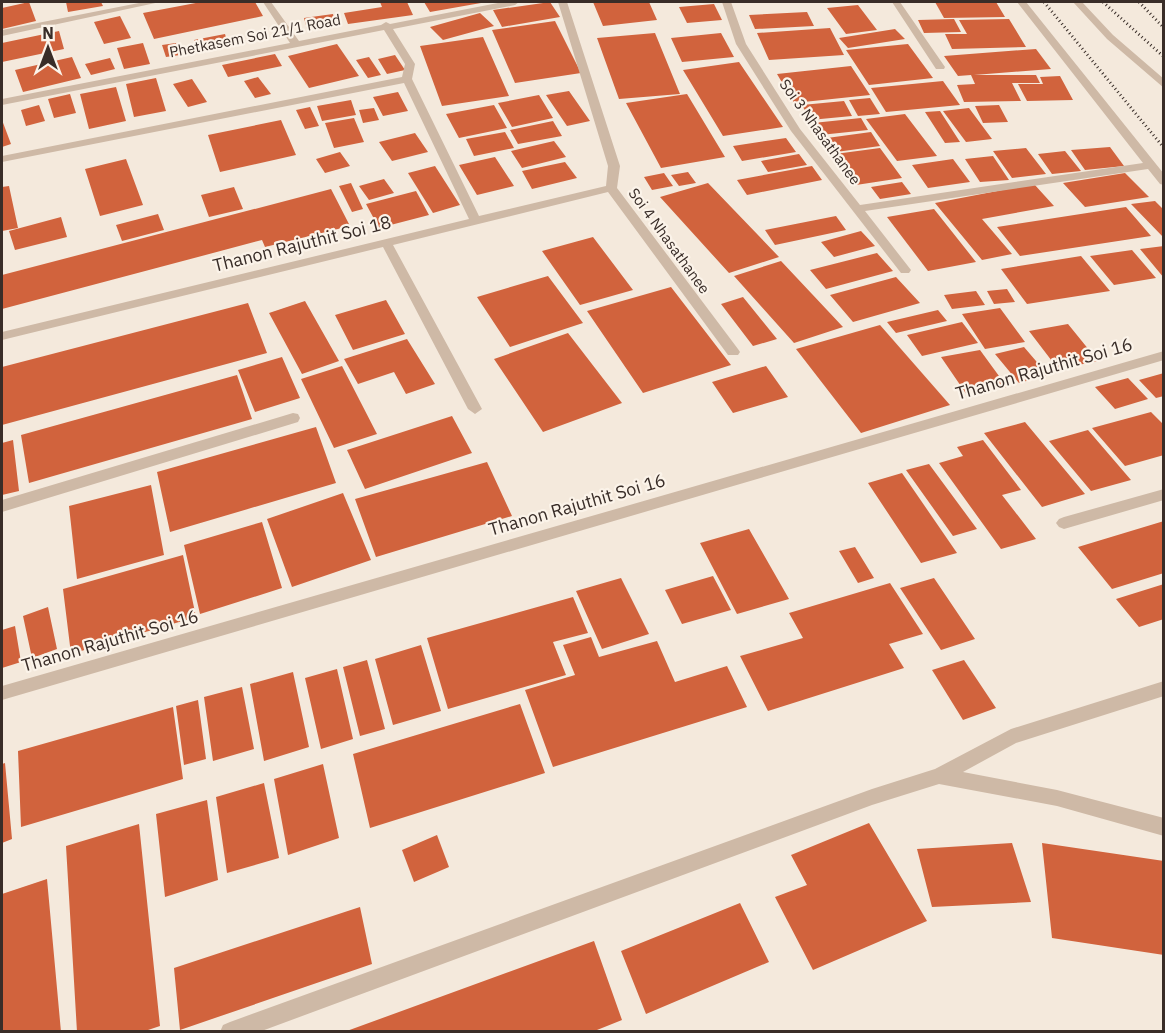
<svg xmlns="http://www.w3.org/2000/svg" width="1165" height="1033" font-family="'IBM Plex Sans',sans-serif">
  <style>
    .building { fill: #d1633d }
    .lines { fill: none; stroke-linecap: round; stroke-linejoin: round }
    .minor { fill: #ceb9a6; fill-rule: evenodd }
    .rail { stroke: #392d28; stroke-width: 3; stroke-dasharray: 1 3; stroke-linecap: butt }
    .labels { text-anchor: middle; stroke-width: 4.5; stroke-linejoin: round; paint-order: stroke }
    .far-street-label { font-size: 15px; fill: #392d28; stroke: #fbf3e9 }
    .street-label { font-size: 18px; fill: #392d28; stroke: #fbf3e9 }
  </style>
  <rect width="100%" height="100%" fill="#f4e9dc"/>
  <!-- building -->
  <path class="building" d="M29,2L36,21L2,29V8Z
    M66,2H101L103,6L68,12Z
    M201,2H255L263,16L154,39L143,13Z
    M380,2H407L413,15L348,24L344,13L382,7Z
    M424,2H481V3L430,12Z
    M550,2L560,17L502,27L493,10Z
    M593,2H649L657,20L603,26Z
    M935,2H996L1005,17L944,18Z
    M714,4L722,20L687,23L679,7Z
    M858,5L877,30L846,34L827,8Z
    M807,12L814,26L755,29L749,15Z
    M480,13L494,26L443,40L430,27Z
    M333,14L336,25L307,29L304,18Z
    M120,16L131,38L104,44L94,22Z
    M954,19L961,32L924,33L918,20Z
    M1009,19L1026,47L952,49L945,34H967L959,20Z
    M555,21L581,73L515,83L492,30Z
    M830,28L844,55L769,60L757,33Z
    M895,29L905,39L848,48L839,38Z
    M59,31L64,49L2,62V43Z
    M655,33L680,94L619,99L597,38Z
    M721,33L734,57L682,62L671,38Z
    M225,34L228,44L197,50L194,40Z
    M483,37L509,96L442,106L420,46Z
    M143,43L150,64L124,69L117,48Z
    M176,43L180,55L166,57L162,45Z
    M337,44L359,76L309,88L288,56Z
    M908,44L933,78L869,85L846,50Z
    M1036,49L1051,69L974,75H1036L1040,83H1012L1021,101L964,102L957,85L975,84L971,75L958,76L944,56Z
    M275,54L282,66L228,77L222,65Z
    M395,55L405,70L387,74L378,59Z
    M72,57L81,78L23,92L15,70Z
    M369,57L381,75L368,78L356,60Z
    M110,58L115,69L91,75L85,64Z
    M739,62L783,127L723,136L683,70Z
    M851,66L870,95L794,103L777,74Z
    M1060,76L1073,100L1027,101L1018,84H1043L1040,77Z
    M258,77L271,94L255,98L244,81Z
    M156,78L166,111L134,117L126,84Z
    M192,79L207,102L188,107L173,84Z
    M943,81L960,105L886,112L871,88Z
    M116,87L126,121L89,129L80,94Z
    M569,91L590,121L567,126L546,95Z
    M398,92L408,111L383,116L373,97Z
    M70,94L76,113L54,118L48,99Z
    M687,94L725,157L661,168L626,103Z
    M539,95L553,118L512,127L498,103Z
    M870,98L880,114L858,116L849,100Z
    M351,100L356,115L322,121L317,106Z
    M844,101L852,116L810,120L802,105Z
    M39,105L45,121L26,126L21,110Z
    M494,105L507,128L459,138L446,114Z
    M999,105L1008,122L983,123L975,106Z
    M310,107L319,126L305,129L296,110Z
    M374,108L379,120L363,123L359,110Z
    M969,108L992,139L966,142L943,111Z
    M940,111L960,142L945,143L925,112Z
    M905,114L937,156L897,161L866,119Z
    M354,118L364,142L334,148L325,123Z
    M861,118L868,130L820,135L813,123Z
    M2,120L11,144L2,147Z
    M281,120L296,155L220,172L208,135Z
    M553,121L562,136L518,144L510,130Z
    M505,132L514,148L474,156L466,139Z
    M871,132L880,146L836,152L827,138Z
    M415,133L428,152L392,161L379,142Z
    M786,138L796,152L742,161L733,146Z
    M554,141L566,157L522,168L511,151Z
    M1110,147L1124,166L1085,170L1071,150Z
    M880,148L902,178L856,185L835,154Z
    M1026,148L1046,174L1012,178L993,151Z
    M1065,151L1081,171L1052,174L1038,154Z
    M340,152L350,166L325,173L316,159Z
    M799,154L807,165L768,172L761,161Z
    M993,156L1009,180L980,182L965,159Z
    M495,157L514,186L477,195L459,165Z
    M126,159L143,205L100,216L85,169Z
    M953,159L970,182L928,188L912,165Z
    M565,162L577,178L532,189L522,171Z
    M435,166L460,205L433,213L408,173Z
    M812,166L822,180L747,195L737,180Z
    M688,172L696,183L679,186L671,175Z
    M664,173L673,186L652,190L644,177Z
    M1125,173L1149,197L1085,207L1063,183Z
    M384,179L394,193L369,200L359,186Z
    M902,182L911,194L880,199L871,187Z
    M351,183L363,209L352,212L339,186Z
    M708,183L779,257L729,273L660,197Z
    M1034,184L1054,206L982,219L1012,254L982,260L935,203Z
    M9,186L18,228L2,231V187Z
    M234,187L243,209L209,217L201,195Z
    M331,189L350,226L265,247L262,240L2,309V275Z
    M416,191L429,215L379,228L366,204Z
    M1155,201L1164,210V238L1131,204Z
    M1126,207L1151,236L1020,256L997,227Z
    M934,209L976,262L928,271L887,217Z
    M158,214L164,230L122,241L116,225Z
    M836,216L846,230L775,245L765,230Z
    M61,217L67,237L15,250L9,231Z
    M861,231L875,246L834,257L821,242Z
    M593,237L633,290L580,305L542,251Z
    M1164,246V278L1140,249Z
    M1132,250L1156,278L1114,285L1090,256Z
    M877,253L893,271L826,289L810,270Z
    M1081,256L1110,291L1027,304L1001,269Z
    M781,261L843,327L794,343L734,276Z
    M548,276L583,323L510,347L477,297Z
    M896,277L920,303L853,322L830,295Z
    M671,287L731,365L643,393L587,311Z
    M1007,289L1015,302L994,304L987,291Z
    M976,291L985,305L952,309L944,295Z
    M743,297L777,339L753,346L721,304Z
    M386,300L405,334L353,350L335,315Z
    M305,301L339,361L302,374L269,313Z
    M248,303L267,353L2,425V367Z
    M1000,308L1025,342L985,349L962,314Z
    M938,310L947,321L896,333L887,322Z
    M962,322L978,343L922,356L907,335Z
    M1068,324L1098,361L1058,369L1029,331Z
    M880,325L950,405L861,433L796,349Z
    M568,333L622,403L543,432L494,359Z
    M407,339L435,384L406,394L394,372L358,384L344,359Z
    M1024,347L1048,375L1019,383L995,354Z
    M980,350L1007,387L967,395L941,357Z
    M282,357L300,398L255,412L238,370Z
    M342,366L377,434L334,448L301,379Z
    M766,366L788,397L733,413L712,382Z
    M1164,373V396L1156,398L1139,380Z
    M237,375L252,419L29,483L21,435Z
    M1128,378L1148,399L1115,409L1095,387Z
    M1151,412L1164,425V455L1125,466L1092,428Z
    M452,416L472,453L365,489L347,450Z
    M1025,422L1085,494L1042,507L984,433Z
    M316,427L336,483L170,532L157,472Z
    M1088,430L1131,480L1091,491L1049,441Z
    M13,440L19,491L2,495V443Z
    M983,440L1021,490L1002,495L1036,539L1001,549L939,463L963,456L957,447Z
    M487,462L512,516L376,557L355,499Z
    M929,464L977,529L953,536L906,470Z
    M902,473L957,553L921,563L868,483Z
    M151,485L164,555L77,579L69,506Z
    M343,493L371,560L292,587L267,519Z
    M1164,521V573L1112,589L1078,547Z
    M262,522L282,588L200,614L184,545Z
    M749,529L789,599L737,614L700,543Z
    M855,547L874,578L858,583L839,551Z
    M183,555L196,617L71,654L63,589Z
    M713,576L731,610L682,624L665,590Z
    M621,578L649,634L602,649L576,591Z
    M934,578L975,639L941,650L900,588Z
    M890,583L923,634L889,644L904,668L768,711L740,656L803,638L789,613Z
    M1164,584V619L1139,627L1116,599Z
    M573,597L588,633L553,642L566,675L448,709L427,638Z
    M48,607L57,649L32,658L23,616Z
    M15,626L21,662L2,668V630Z
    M591,637L599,657L657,641L675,682L727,666L747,707L553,767L525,690L575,675L563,645Z
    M421,645L441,711L393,725L375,659Z
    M367,660L385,729L360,736L343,667Z
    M964,660L996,708L963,720L932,670Z
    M337,669L353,739L321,749L305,678Z
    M293,672L309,747L264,761L250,684Z
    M242,687L254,749L213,761L204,697Z
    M198,700L206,759L184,765L176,706Z
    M520,704L545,773L370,828L353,754Z
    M173,707L183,779L21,827L18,751Z
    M5,763L12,839L2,843V764Z
    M323,764L339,838L288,855L274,779Z
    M264,783L279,858L227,873L216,797Z
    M207,800L218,880L165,897L156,814Z
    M869,823L927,921L813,970L775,897L807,885L791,855Z
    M139,824L160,1026L142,1032H77L66,846Z
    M437,835L449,867L414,882L402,850Z
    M1012,843L1031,902L932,907L917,849Z
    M1042,843L1164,861V955L1052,938Z
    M47,879L61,1032H2V894Z
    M740,903L769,962L646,1014L621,951Z
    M360,907L372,964L180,1030L174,968Z
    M594,941L622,1020L592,1032H344Z"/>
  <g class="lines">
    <!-- minor -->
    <path class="minor" d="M144,2H160L2,36V30Z
      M263,2H271L299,41L381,25L386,22L390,24L503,2H519L515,5L393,29L415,64L412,79L479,216L606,186L608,166L558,2H567L620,166L617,188L738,349L740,352L738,355H728L608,192L393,245L482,409L475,414L468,409L383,247L2,340V332L469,219L404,83L2,162V156L402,77L405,64L384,30L2,105V99L290,43Z
      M722,2H731L746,44L800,129L860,205L1143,163L1017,2H1026L1164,174V185L1160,184L1148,169L865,211L911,270L909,273H901L791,131L736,44Z
      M892,2H900L945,67L944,69H936Z
      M1073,2H1082L1113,35L1164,79V88L1107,39Z
      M1164,351V360L2,700V686Z
      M293,413L298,414L300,418L298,422L2,512V500Z
      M1164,489V500L1064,529L1059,527L1056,523L1059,519L1064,517Z
      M1164,681V696L1016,743L963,772L1057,790L1164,818V836L1057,806L939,784L872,805L259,1032H220L223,1025L230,1022L872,789L935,769L1011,729Z"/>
    <!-- rail -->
    <path class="rail" d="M1044,2L1164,148
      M1103,2L1164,57
      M1139,2L1164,28"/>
  </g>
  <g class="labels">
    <!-- far-street labels -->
    <g class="far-street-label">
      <text transform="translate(255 36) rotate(-11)" y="5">Phetkasem Soi 21/1 Road</text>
      <text transform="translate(820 132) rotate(54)" y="5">Soi 3 Nhasathanee</text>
      <text transform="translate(669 241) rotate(54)" y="5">Soi 4 Nhasathanee</text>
    </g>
    <!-- street labels -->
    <g class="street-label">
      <text transform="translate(302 244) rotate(-14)" y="6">Thanon Rajuthit Soi 18</text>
      <text transform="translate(1044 369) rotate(-16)" y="6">Thanon Rajuthit Soi 16</text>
      <text transform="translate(577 505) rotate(-16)" y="6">Thanon Rajuthit Soi 16</text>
      <text transform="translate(110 641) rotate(-16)" y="6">Thanon Rajuthit Soi 16</text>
    </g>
  </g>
  <!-- border -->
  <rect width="1165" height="1033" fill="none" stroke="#392d28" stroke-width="6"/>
  <!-- north arrow -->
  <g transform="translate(48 48)" stroke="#fbf3e9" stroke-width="4.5" paint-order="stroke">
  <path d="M0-4.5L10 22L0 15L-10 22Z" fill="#392d28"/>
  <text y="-9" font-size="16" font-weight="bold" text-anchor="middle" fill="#392d28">N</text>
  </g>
</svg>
